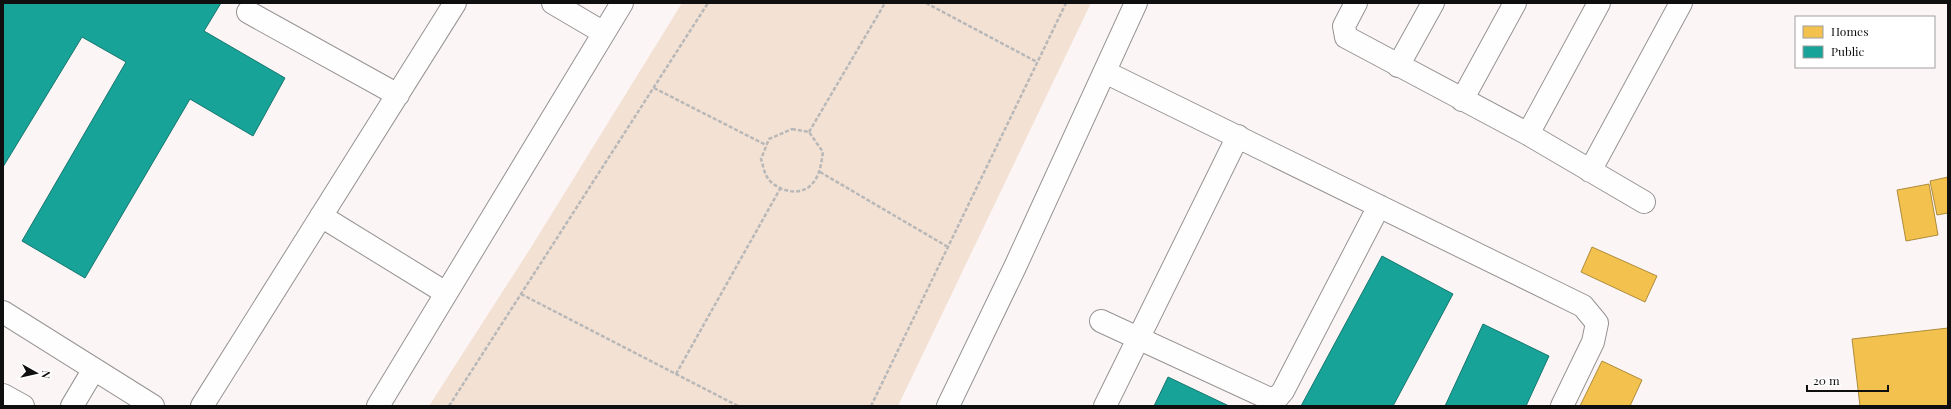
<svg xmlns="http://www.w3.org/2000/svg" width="1951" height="409" font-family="'Playfair Display',serif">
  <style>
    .green { fill: #f3e1d4 }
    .homes { fill: #f2c14e; stroke: #ae8c3b }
    .public { fill: #17a398; stroke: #15776f }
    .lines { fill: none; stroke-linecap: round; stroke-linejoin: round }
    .minor-casing { stroke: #969393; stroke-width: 24 }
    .path { stroke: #b9b8b8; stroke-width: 2.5; stroke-dasharray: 4 2; stroke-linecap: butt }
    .minor { stroke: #fffefe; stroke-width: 22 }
  </style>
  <rect width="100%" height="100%" fill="#fcf5f6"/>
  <!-- green -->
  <path class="green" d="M682,3H1091L898,406H429L530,249Z"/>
  <!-- homes -->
  <path class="homes" d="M1948,177V213L1937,215L1930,181Z
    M1929,184L1938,235L1906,241L1897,190Z
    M1592,247L1657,276L1645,302L1581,272Z
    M1948,328V406H1860L1852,339Z
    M1602,361L1642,380L1630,406H1580Z"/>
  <!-- public -->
  <path class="public" d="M3,3H221L204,31L285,78L253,136L190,99L85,278L22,241L126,62L82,37L3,167Z
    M1382,256L1453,294L1393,406H1301Z
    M1483,324L1549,356L1526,406H1445Z
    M1168,377L1229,406H1154Z"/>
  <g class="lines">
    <defs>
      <path id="minor" d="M553,3L604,33
        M1356,3L1344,26L1346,37L1528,134L1644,202
        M248,12L398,95
        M1398,66L1433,3
        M1105,72L1583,306L1597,323L1593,342L1562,406
        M1462,100L1515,3
        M1528,134L1599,3
        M1590,171L1681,3
        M321,216L446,293
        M3,312L153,406
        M1101,321L1268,398H1277L1283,391L1379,206
        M3,395L23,406
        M72,406L94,369
        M202,406L455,3
        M378,406L622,3
        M948,406L1015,267L1136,3
        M1105,406L1238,136"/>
    </defs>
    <!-- minor casing -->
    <use href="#minor" class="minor-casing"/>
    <!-- path -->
    <path class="path" d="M926,3L1037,62
      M654,88L766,145
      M792,129L809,132L823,152C821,164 820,177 810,186C798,197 775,190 767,177C764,172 763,165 761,159L769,139Z
      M809,132L885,3
      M820,172L948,247
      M521,294L738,406
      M676,374L780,189
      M449,406L708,3
      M871,406L1066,3"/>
    <!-- minor -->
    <use href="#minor" class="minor"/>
  </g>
  <!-- border -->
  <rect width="1951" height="409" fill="none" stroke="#0f0f0f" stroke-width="8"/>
  <!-- legend -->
  <rect x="1795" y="16" width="140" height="52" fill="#ffffff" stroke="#9f9f9f"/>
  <rect x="1803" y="26" width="20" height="12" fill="#f2c14e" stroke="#9f9f9f"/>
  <text x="1831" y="36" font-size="12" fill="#0f0f0f">Homes</text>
  <rect x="1803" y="46" width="20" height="12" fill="#17a398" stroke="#9f9f9f"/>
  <text x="1831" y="56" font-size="12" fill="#0f0f0f">Public</text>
  <!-- north arrow -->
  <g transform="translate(36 373) rotate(98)" stroke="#ffffff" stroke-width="3" paint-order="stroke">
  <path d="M0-3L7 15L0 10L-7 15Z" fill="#0f0f0f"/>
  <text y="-6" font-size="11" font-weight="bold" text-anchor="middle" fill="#0f0f0f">N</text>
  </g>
  <!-- scale -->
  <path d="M1807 385v6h81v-6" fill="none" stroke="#0f0f0f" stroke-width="2"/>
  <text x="1813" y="385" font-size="12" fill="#0f0f0f" stroke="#ffffff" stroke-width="3" paint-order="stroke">20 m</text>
</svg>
